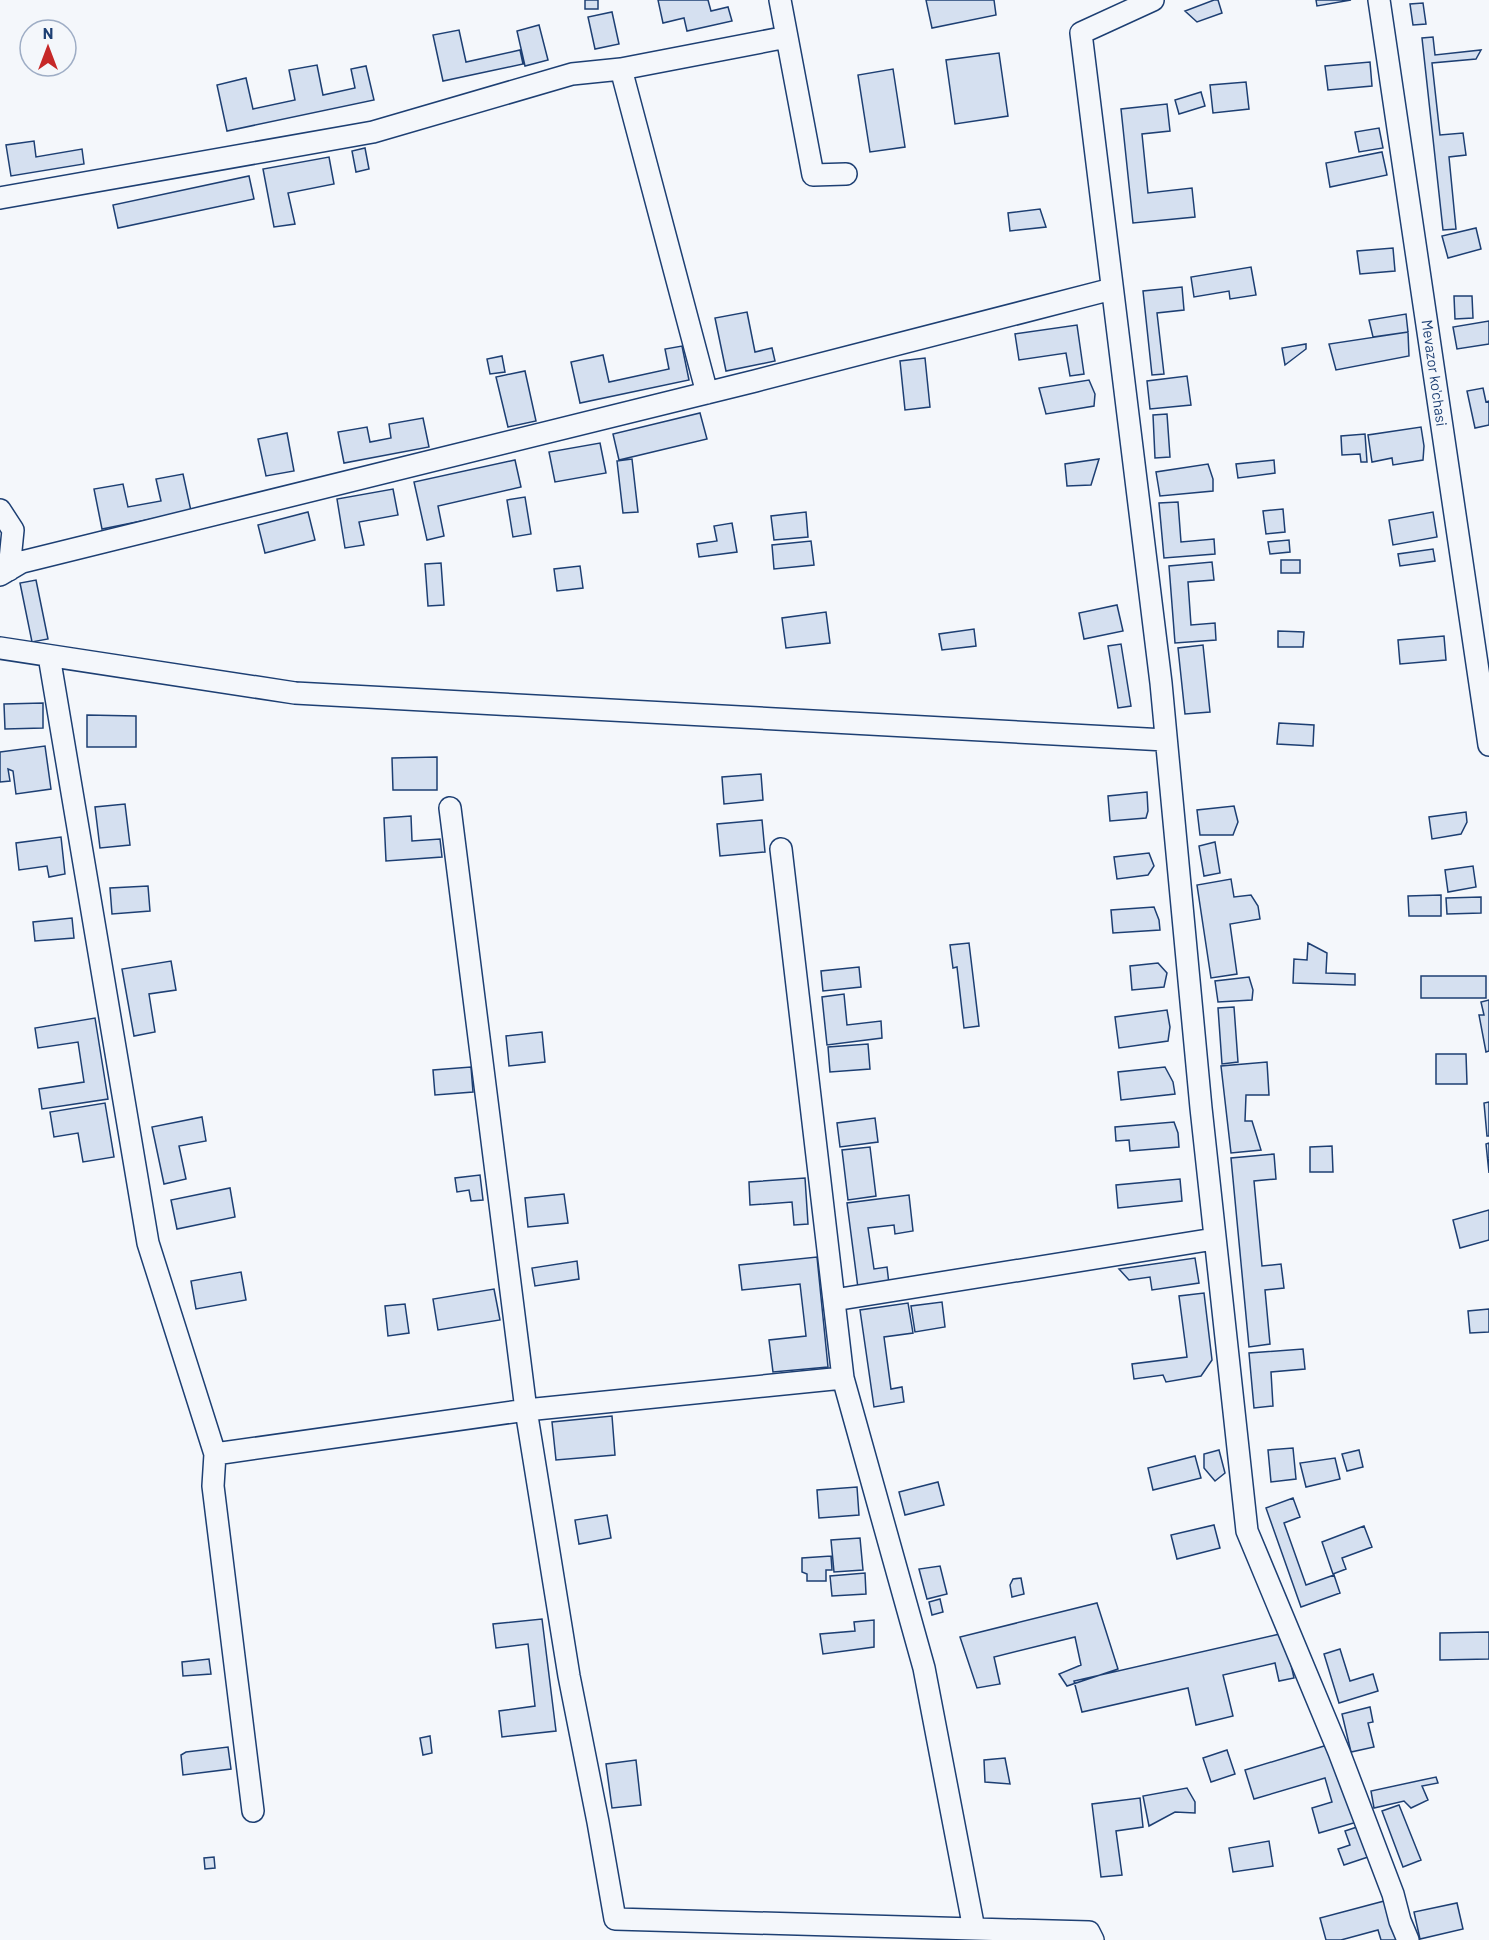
<svg xmlns="http://www.w3.org/2000/svg" width="1489" height="1940" font-family="Barlow,sans-serif">
  <style>
    .building { fill: #d5e0f0; stroke: #1d3f73; stroke-width: 1.5 }
    .lines { fill: none; stroke-linecap: round; stroke-linejoin: round }
    .minor-casing { stroke: #1d3f73; stroke-width: 24 }
    .minor { stroke: #f4f7fb; stroke-width: 21 }
    .labels { text-anchor: middle; stroke-width: 4.5; stroke-linejoin: round; paint-order: stroke }
    .street-label { font-size: 15px; fill: #1d3f73; stroke: #f4f7fb }
  </style>
  <rect width="100%" height="100%" fill="#f4f7fb"/>
  <!-- building -->
  <path class="building" d="M585,0H598V9H585Z
    M658,0H708L711,11L728,7L732,21L687,31L684,18L663,23Z
    M926,0H994L996,15L932,28Z
    M1214,0H1218L1222,13L1197,22L1185,11Z
    M1316,0H1351L1317,6Z
    M1423,3L1426,24L1413,25L1410,4Z
    M612,12L619,44L595,49L588,17Z
    M539,25L548,60L525,66L517,31Z
    M459,30L466,62L520,50L523,64L443,81L433,35Z
    M1433,37L1435,55L1481,50L1476,59L1432,63L1440,135L1463,133L1466,155L1449,157L1456,229L1443,230L1422,38Z
    M999,53L1008,116L955,124L946,60Z
    M1370,62L1372,86L1328,90L1325,66Z
    M317,65L323,95L355,88L351,69L366,66L374,100L227,131L217,85L246,78L253,109L295,100L289,70Z
    M893,69L905,147L870,152L858,75Z
    M1246,82L1249,109L1213,113L1210,85Z
    M1201,92L1205,106L1179,114L1175,100Z
    M1167,104L1170,131L1142,134L1148,193L1192,188L1195,217L1133,223L1121,109Z
    M1379,128L1383,148L1359,152L1355,132Z
    M34,141L36,157L82,149L84,164L11,176L6,145Z
    M365,148L369,169L356,172L352,151Z
    M1382,152L1387,175L1330,187L1326,163Z
    M329,157L334,184L288,193L295,224L274,227L263,169Z
    M249,176L254,199L118,228L113,205Z
    M1040,209L1046,227L1010,231L1008,213Z
    M1476,228L1481,249L1448,258L1442,236Z
    M1393,248L1395,271L1360,274L1357,251Z
    M1251,267L1256,295L1230,299L1229,291L1194,297L1191,277Z
    M1182,287L1184,310L1157,313L1164,374L1152,375L1143,291Z
    M1454,296H1472L1473,318L1455,319Z
    M747,312L755,352L772,348L775,361L726,371L715,318Z
    M1406,314L1408,332L1373,337L1369,320Z
    M1489,321V344L1457,349L1453,327Z
    M1077,325L1084,374L1070,376L1066,353L1019,360L1015,334Z
    M1408,332L1409,356L1336,370L1329,344Z
    M1306,344V349L1285,365L1282,348Z
    M682,346L689,380L580,403L571,362L603,355L609,382L669,369L665,349Z
    M502,356L505,372L490,374L487,359Z
    M925,358L930,407L905,410L900,361Z
    M525,371L536,421L508,427L496,377Z
    M1187,376L1191,405L1150,409L1147,381Z
    M1089,380L1095,394L1094,406L1046,414L1039,388Z
    M1483,388L1486,402L1489,401V425L1475,428L1467,391Z
    M700,413L707,439L619,460L613,434Z
    M1167,414L1170,457L1155,458L1153,415Z
    M423,418L429,447L344,463L338,432L367,427L370,442L391,438L389,424Z
    M1421,427L1424,446L1423,460L1393,465L1392,458L1372,462L1368,435Z
    M287,433L294,471L266,476L258,439Z
    M1365,434L1367,462H1361L1360,454L1342,455L1341,436Z
    M600,443L606,473L555,482L549,452Z
    M632,459L638,512L623,513L617,461Z
    M1099,459L1091,485L1067,486L1065,464Z
    M515,460L521,487L438,506L444,536L427,540L414,482Z
    M1274,460L1275,473L1238,478L1236,464Z
    M1208,464L1213,479V491L1160,496L1156,472Z
    M183,474L191,511L102,529L94,489L123,484L128,507L161,501L156,479Z
    M393,489L398,515L359,522L364,545L345,548L337,499Z
    M525,497L531,534L513,537L507,500Z
    M1178,502L1181,542L1214,539L1215,554L1164,558L1159,503Z
    M1283,509L1285,532L1266,534L1263,511Z
    M308,512L315,540L265,553L258,525Z
    M806,512L808,537L774,540L771,516Z
    M1433,512L1437,537L1393,545L1389,520Z
    M732,523L737,552L699,557L697,544L717,541L714,526Z
    M1289,540L1290,552L1270,554L1268,542Z
    M811,541L814,565L774,569L772,545Z
    M1433,549L1435,561L1400,566L1398,554Z
    M1281,560H1300V573H1281Z
    M1212,562L1214,580L1188,582L1191,625L1215,623L1216,640L1175,643L1169,566Z
    M441,563L444,605L428,606L425,564Z
    M580,566L583,588L557,591L554,569Z
    M36,580L48,639L32,642L20,583Z
    M1117,605L1123,631L1084,639L1079,613Z
    M826,612L830,643L786,648L782,618Z
    M974,629L976,646L942,650L939,634Z
    M1278,631L1304,632L1303,647H1278Z
    M1444,636L1446,660L1400,664L1398,640Z
    M1121,644L1131,706L1118,708L1108,646Z
    M1203,645L1210,712L1185,714L1178,648Z
    M43,703V728L5,729L4,704Z
    M87,715L136,716V747H87Z
    M1279,723L1314,725L1313,746L1277,744Z
    M45,746L51,789L16,794L13,771L8,769L10,781L0,782V752Z
    M437,757V790H393L392,758Z
    M761,774L763,800L724,804L722,777Z
    M1147,792L1148,811L1146,818L1110,821L1108,796Z
    M125,804L130,845L100,848L95,807Z
    M1234,806L1238,822L1233,835H1200L1197,810Z
    M1466,812L1467,822L1461,834L1432,839L1429,817Z
    M411,816L412,841L440,839L442,857L386,861L384,818Z
    M762,820L765,852L720,856L717,824Z
    M61,837L65,874L49,877L47,866L19,870L16,843Z
    M1215,842L1220,873L1204,876L1199,846Z
    M1149,853L1154,866L1148,875L1117,879L1114,857Z
    M1473,866L1476,887L1448,892L1445,870Z
    M1231,879L1234,897L1251,895L1258,906L1260,919L1230,924L1237,974L1211,978L1197,885Z
    M148,886L150,911L112,914L110,888Z
    M1441,895V916H1409L1408,896Z
    M1481,897V913L1447,914L1446,898Z
    M1154,907L1159,920L1160,930L1113,933L1111,910Z
    M72,918L74,938L35,941L33,922Z
    M969,943L979,1026L964,1028L957,967L953,968L950,945Z
    M1308,943L1327,953L1326,973L1355,974V985L1293,983L1294,959L1307,960Z
    M171,961L176,990L149,994L155,1032L134,1036L122,969Z
    M1158,963L1167,973L1164,987L1132,990L1130,966Z
    M859,967L861,987L823,991L821,971Z
    M1421,976H1486V998H1421Z
    M1249,977L1253,990L1252,1000L1218,1002L1215,981Z
    M844,994L847,1025L881,1021L882,1038L827,1045L822,997Z
    M1489,1000V1051L1486,1052L1479,1015H1484L1481,1002Z
    M1234,1007L1238,1062L1222,1064L1218,1008Z
    M1167,1010L1170,1027L1168,1041L1119,1048L1115,1017Z
    M95,1018L108,1099L42,1109L39,1089L84,1082L78,1042L38,1048L35,1028Z
    M542,1032L545,1062L509,1066L506,1036Z
    M868,1044L870,1069L830,1072L828,1047Z
    M1436,1054H1466L1467,1084H1436Z
    M1267,1062L1269,1095H1246L1245,1121H1252L1261,1150L1231,1153L1221,1066Z
    M471,1067L473,1092L435,1095L433,1070Z
    M1165,1067L1173,1082L1175,1094L1121,1100L1118,1072Z
    M1489,1102V1136H1487L1484,1103Z
    M105,1103L114,1157L83,1162L78,1133L54,1137L50,1112Z
    M202,1117L206,1141L179,1146L186,1179L164,1184L152,1127Z
    M875,1118L878,1142L840,1147L837,1123Z
    M1174,1122L1178,1133L1179,1147L1130,1151L1129,1140L1116,1141L1115,1127Z
    M1489,1143V1173L1486,1144Z
    M1332,1146L1333,1172H1310V1147Z
    M870,1147L876,1196L848,1200L842,1150Z
    M1274,1154L1276,1179L1254,1181L1262,1266L1281,1264L1284,1288L1265,1290L1270,1344L1249,1347L1231,1158Z
    M480,1175L483,1200L471,1201L469,1190L457,1192L455,1178Z
    M805,1178L808,1224L794,1225L792,1202L750,1205L749,1182Z
    M1180,1179L1182,1201L1118,1208L1116,1185Z
    M230,1188L235,1217L177,1229L171,1200Z
    M564,1194L568,1223L528,1227L525,1198Z
    M909,1195L913,1231L895,1234L894,1225L868,1228L874,1269L887,1267L889,1284L858,1288L847,1203Z
    M1489,1210V1240L1460,1248L1453,1220Z
    M817,1257L828,1367L773,1372L769,1340L806,1336L800,1284L742,1290L739,1265Z
    M1195,1258L1199,1283L1152,1290L1150,1277L1129,1280L1119,1269Z
    M577,1261L579,1279L535,1286L532,1268Z
    M241,1272L246,1300L196,1309L191,1281Z
    M494,1289L500,1320L438,1330L433,1299Z
    M1204,1293L1212,1360L1201,1376L1166,1382L1163,1375L1134,1379L1132,1364L1187,1357L1179,1296Z
    M942,1302L945,1327L915,1332L911,1306Z
    M908,1303L913,1333L884,1337L891,1389L902,1387L904,1402L874,1407L860,1310Z
    M405,1304L409,1333L388,1336L385,1306Z
    M1489,1309V1332L1470,1333L1468,1311Z
    M1303,1349L1305,1369L1271,1372L1273,1406L1254,1408L1249,1353Z
    M612,1416L615,1455L556,1460L552,1422Z
    M1293,1448L1296,1479L1271,1482L1268,1450Z
    M1219,1450L1225,1473L1215,1481L1204,1468V1454Z
    M1359,1450L1363,1467L1347,1471L1342,1454Z
    M1195,1456L1201,1478L1153,1490L1148,1468Z
    M1335,1458L1340,1479L1306,1487L1300,1463Z
    M938,1482L944,1505L905,1515L899,1492Z
    M857,1487L859,1515L819,1518L817,1490Z
    M1293,1498L1300,1517L1284,1523L1306,1585L1334,1575L1340,1593L1301,1607L1266,1508Z
    M607,1515L611,1538L579,1544L575,1520Z
    M1214,1525L1220,1548L1177,1559L1171,1535Z
    M1364,1526L1372,1547L1342,1558L1346,1569L1333,1574L1322,1542Z
    M860,1538L863,1570L834,1572L831,1540Z
    M831,1556L832,1570H826V1581H807V1574L802,1572V1558Z
    M940,1566L947,1594L927,1599L919,1569Z
    M865,1573L866,1594L832,1596L830,1576Z
    M1021,1578L1024,1594L1012,1597L1010,1585L1013,1579Z
    M940,1599L943,1612L932,1615L929,1602Z
    M1097,1603L1118,1669L1067,1686L1059,1674L1081,1665L1075,1637L994,1657L1000,1684L977,1688L960,1637Z
    M542,1619L556,1731L502,1737L499,1711L535,1706L528,1644L496,1648L493,1624Z
    M874,1620V1647L823,1654L820,1634L855,1631L854,1622Z
    M1489,1632V1659L1440,1660V1633Z
    M1284,1633L1294,1678L1279,1681L1275,1663L1223,1675L1233,1716L1196,1725L1188,1688L1082,1712L1074,1681Z
    M1340,1649L1350,1681L1373,1674L1378,1691L1339,1703L1324,1654Z
    M209,1659L211,1674L183,1676L182,1662Z
    M1370,1707L1373,1722L1368,1723L1374,1747L1351,1752L1342,1714Z
    M430,1736L432,1753L423,1755L420,1738Z
    M1334,1743L1357,1822L1319,1833L1312,1808L1332,1802L1325,1778L1254,1799L1245,1770Z
    M228,1747L231,1769L183,1775L181,1755L186,1752Z
    M1227,1750L1235,1774L1211,1782L1203,1758Z
    M1005,1758L1010,1784L985,1782L984,1760Z
    M636,1760L641,1805L612,1808L606,1764Z
    M1436,1777L1438,1783L1422,1786L1428,1800L1411,1808L1404,1801L1374,1808L1371,1791Z
    M1187,1788L1195,1802V1813L1175,1812L1149,1826L1143,1796Z
    M1140,1798L1143,1827L1116,1831L1122,1875L1101,1877L1092,1804Z
    M1399,1805L1421,1860L1403,1867L1382,1811Z
    M1357,1827L1368,1857L1344,1865L1338,1849L1350,1845L1345,1831Z
    M1269,1841L1273,1866L1233,1872L1229,1848Z
    M214,1857L215,1868L205,1869L204,1858Z
    M1388,1900L1399,1940H1381L1378,1930L1341,1940H1326L1320,1918Z
    M1457,1903L1463,1929L1420,1939L1414,1912Z"/>
  <g class="lines">
    <defs>
      <path id="minor" d="M780,0L813,175L846,174
        M1153,0L1081,33L1161,683L1201,1108L1247,1531L1339,1752L1393,1894L1400,1921L1408,1940
        M1379,0L1489,745
        M621,69L787,37
        M0,198L373,132L572,74L621,69L707,393
        M0,510L13,530L9,570
        M0,575L22,562L755,381L1112,289
        M0,648L295,693L1165,740
        M49,656L148,1243L215,1454L526,1410L843,1378L781,849
        M450,808L526,1410L569,1676L598,1822L615,1919L974,1929
        M834,1300L1214,1239
        M843,1378L924,1668L974,1929L1089,1932L1093,1940
        M215,1454L213,1486L253,1811"/>
    </defs>
    <!-- minor casing -->
    <use href="#minor" class="minor-casing"/>
    <!-- minor -->
    <use href="#minor" class="minor"/>
  </g>
  <g class="labels">
    <!-- street labels -->
    <g class="street-label">
      <text transform="translate(1434 373) rotate(82)" y="5">Mevazor ko'chasi</text>
    </g>
  </g>
  <!-- north arrow -->
  <g transform="translate(48 48)"><circle r="28" fill="#f4f7fb" stroke="#9eadc5" stroke-width="1.5"/>
  <path d="M0-4.5L10 22L0 15L-10 22Z" fill="#c62828"/>
  <text y="-9" font-size="16" font-weight="bold" text-anchor="middle" fill="#1d3f73">N</text>
  </g>
</svg>
